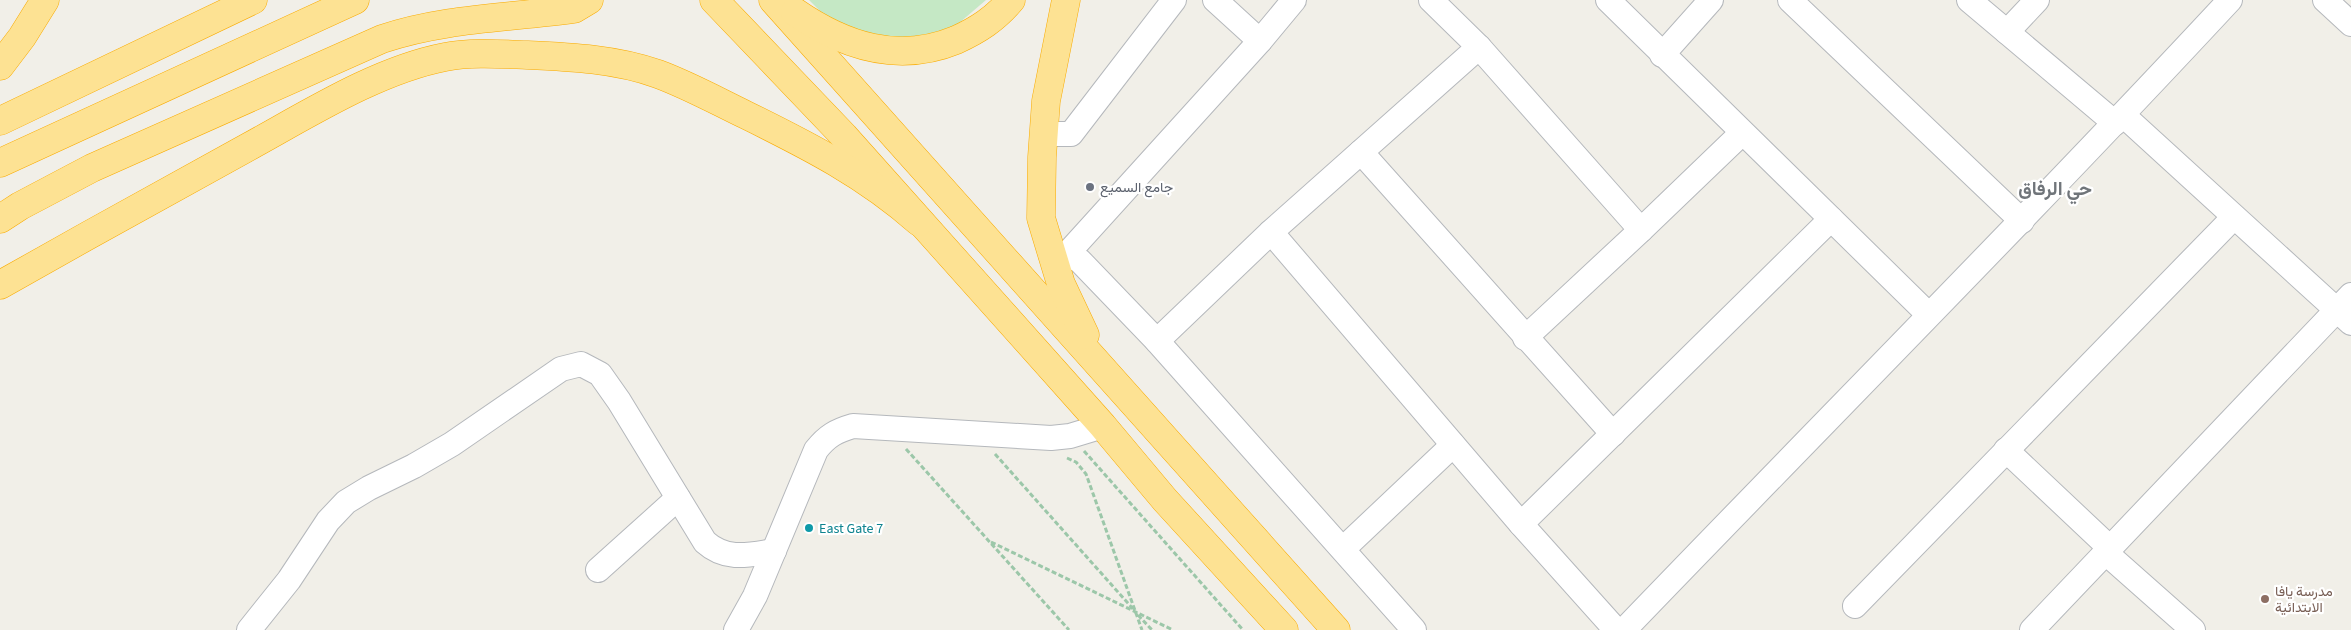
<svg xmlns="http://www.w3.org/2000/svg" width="2351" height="630" viewBox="0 0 2351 630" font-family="'Source Sans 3',Vazirmatn,sans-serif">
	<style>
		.green { fill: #c5e8c5 }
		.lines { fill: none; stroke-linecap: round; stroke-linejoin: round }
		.minor-casing { stroke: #b5b8bc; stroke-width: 26 }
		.highway-casing { stroke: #f9ab00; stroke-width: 29 }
		.path { stroke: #9cc7a9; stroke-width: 3; stroke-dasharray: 5 2.5; stroke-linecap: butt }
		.minor { stroke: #fff; stroke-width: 24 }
		.highway { stroke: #fde293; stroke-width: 28 }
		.worship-dot { fill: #6b7280; stroke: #fff; stroke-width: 2 }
		.culture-dot { fill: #0f9aa8; stroke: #fff; stroke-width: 2 }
		.education-dot { fill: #8d6e63; stroke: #fff; stroke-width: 2 }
		.labels { text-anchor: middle; stroke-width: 4.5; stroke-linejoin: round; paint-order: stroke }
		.worship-label { font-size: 14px; fill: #5b616d; stroke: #fff; text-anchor: start }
		.culture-label { font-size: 14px; fill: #0d838f; stroke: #fff; text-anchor: start }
		.education-label { font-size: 14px; fill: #785e54; stroke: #fff; text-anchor: start }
		.district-label { font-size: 19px; font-weight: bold; fill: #70757a; stroke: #fff }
	</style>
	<rect width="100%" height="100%" fill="#f1efe8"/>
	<polygon class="green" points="809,0 986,0 952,29 891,41 845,26 825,16"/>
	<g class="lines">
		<g class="minor-casing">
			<g id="minor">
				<polyline points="1215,0 1260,41"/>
				<polyline points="1431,0 1479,47 1641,230"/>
				<polyline points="1608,0 1928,314"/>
				<polyline points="1790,0 2022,221"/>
				<polyline points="1969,0 2115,123"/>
				<polyline points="2325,0 2351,24"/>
				<polyline points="2007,32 2037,0"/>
				<polyline points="1662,55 1711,0"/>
				<polyline points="2123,115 2351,323"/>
				<polyline points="1043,134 1071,134 1174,0"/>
				<polyline points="1361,152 1613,434"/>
				<polyline points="1271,232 1521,524 1616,630"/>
				<polyline points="1067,254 1260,41 1294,0"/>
				<polyline points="1051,255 1067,254 1080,261 1157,341 1414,630"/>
				<polyline points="1525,338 1641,230 1742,133"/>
				<polyline points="1157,341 1271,232 1479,47"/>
				<polyline points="2006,450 2111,549"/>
				<polyline points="1521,524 1831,219"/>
				<polyline points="1343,549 1453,445"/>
				<polyline points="2106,553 2193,630"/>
				<polyline points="598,570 678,498"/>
				<polyline points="1855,606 2234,217"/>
				<path d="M249,630L289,580L328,521L346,502L369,488L414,466L452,444L561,369L581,364L600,374L619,401L705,542C726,561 749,555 774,551"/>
				<path d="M736,630L755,596L816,450C827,436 836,431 853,426L1051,438L1070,436L1103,426"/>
				<path d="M1624,630C1826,420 2031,214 2230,0"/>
				<polyline points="2032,630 2351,295"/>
			</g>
		</g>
		<g class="highway-casing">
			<g id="highway">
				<polyline points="714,0 844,136 1103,426 1165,500 1284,630"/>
				<polyline points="773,0 1336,630"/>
				<polyline points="1066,0 1046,101 1042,157 1041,218 1061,284 1085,335"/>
				<path d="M795,12C844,46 898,64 956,40C978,30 995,19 1011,0"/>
				<polyline points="0,66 22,37 45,0"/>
				<polyline points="0,121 253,0"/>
				<polyline points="0,163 355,0"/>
				<path d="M0,219L20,206L92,168L382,39C444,18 509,18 574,9L589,0"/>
				<path d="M0,285C83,238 166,192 250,146C310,113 378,70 445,57C471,52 500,54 527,55C571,57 616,59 658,74C688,85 717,101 746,115C809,146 866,175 919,222"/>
			</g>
		</g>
		<g class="path">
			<polyline points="906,449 1069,630"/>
			<polyline points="1084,451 1243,630"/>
			<polyline points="995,454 1134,610"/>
			<polyline points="1067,458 1076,462 1086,474 1142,630"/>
			<polyline points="991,542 1173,630"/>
			<polyline points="1138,615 1152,630"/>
		</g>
		<use href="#minor" class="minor"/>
		<use href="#highway" class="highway"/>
	</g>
	<circle class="worship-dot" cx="1090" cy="187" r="5"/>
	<circle class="culture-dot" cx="809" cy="528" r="5"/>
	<circle class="education-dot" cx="2265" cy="599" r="5"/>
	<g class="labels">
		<g class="worship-label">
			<text x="1100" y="192">جامع السميع</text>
		</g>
		<g class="culture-label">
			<text x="819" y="533">East Gate 7</text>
		</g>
		<g class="education-label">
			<text x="2275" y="596">مدرسة يافا<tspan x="2275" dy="16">الابتدائية</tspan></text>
		</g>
		<g class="district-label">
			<text x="2055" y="195">حي الرفاق</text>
		</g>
	</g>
</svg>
